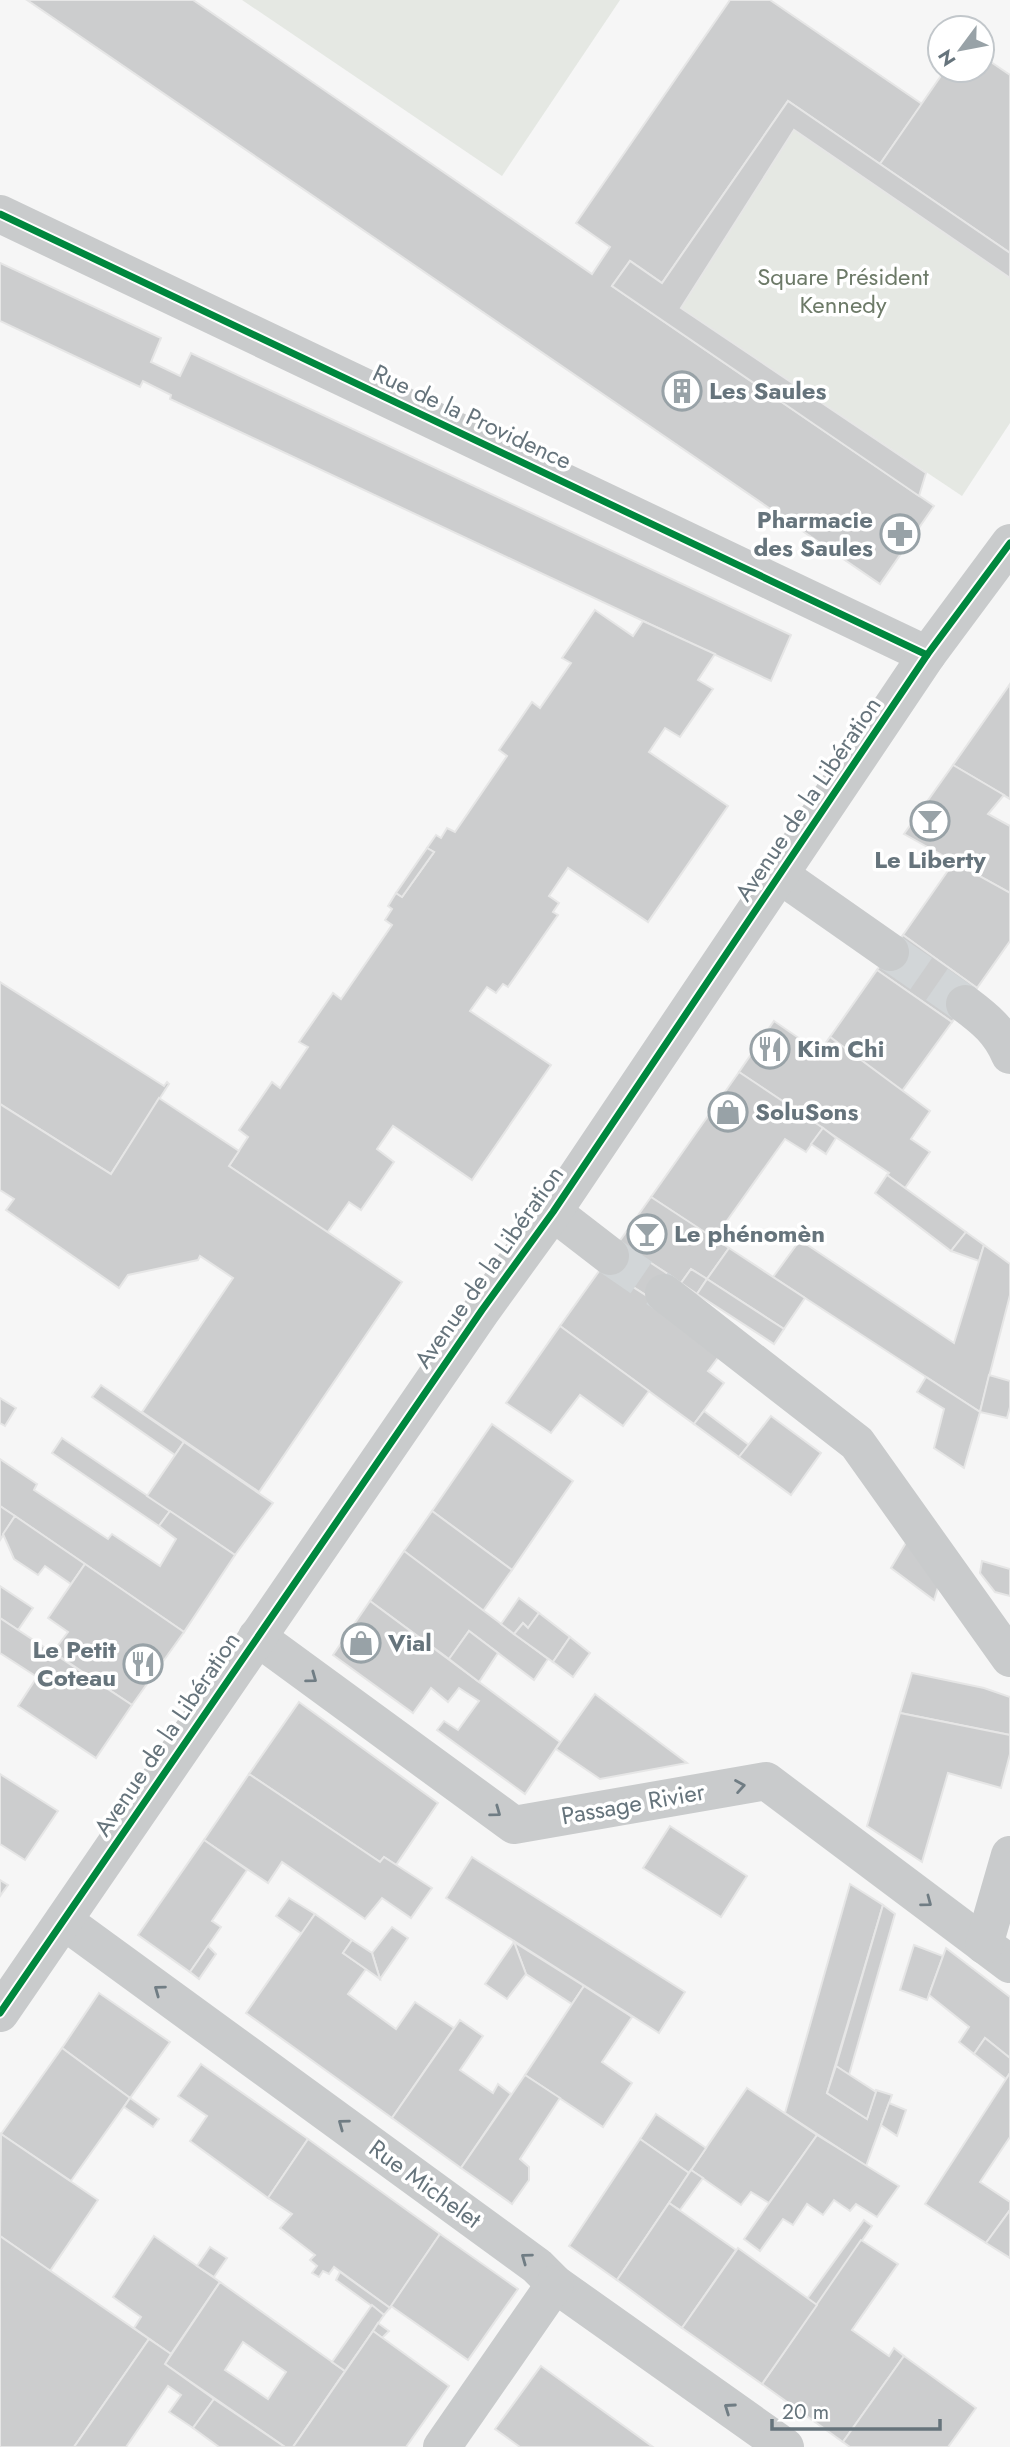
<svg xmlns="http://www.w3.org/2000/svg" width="1010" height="2447" viewBox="0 0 1010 2447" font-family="Jost,sans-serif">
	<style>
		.green { fill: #e5e8e3 }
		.building { fill: #cccdce; stroke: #e6e6e6; stroke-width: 2; fill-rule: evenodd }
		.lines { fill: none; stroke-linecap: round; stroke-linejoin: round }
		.minor-tunnel { stroke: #d2d6d8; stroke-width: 38; stroke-dasharray: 38 19; stroke-linecap: butt }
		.minor { stroke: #c9cbcc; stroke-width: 38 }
		.cycleway-casing { stroke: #fff; stroke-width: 11 }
		.cycleway { stroke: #00873e; stroke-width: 7 }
		.oneway { stroke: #707d84 }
		.labels { text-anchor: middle; stroke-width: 7; stroke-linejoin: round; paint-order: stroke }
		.park-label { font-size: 24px; fill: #6d7a68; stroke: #fff }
		.poi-label { font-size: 24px; font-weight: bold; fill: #66747c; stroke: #fff; text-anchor: start }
		.street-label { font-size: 24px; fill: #66747c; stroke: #fff }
	</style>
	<rect width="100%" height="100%" fill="#f6f6f6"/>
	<g class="green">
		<polygon points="242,0 620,0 502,176"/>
		<polygon points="794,130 1010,278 1010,423 962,496 681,308"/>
	</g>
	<g class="building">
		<polygon points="27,0 193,0 592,274 610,247 576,223 730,0 770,0 922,104 880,164 788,101 662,283 630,261 612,286 934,506 880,584"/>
		<polygon points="982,56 1010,75 1010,253 880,164 945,70 982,70"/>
		<polygon points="788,101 1010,253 1010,278 794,130 681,308 926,473 919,496 612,286 630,261 662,283"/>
		<polygon points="0,263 161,338 151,362 180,376 191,353 791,635 771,681 170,399 171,395 143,381 140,387 0,321"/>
		<polygon points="595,610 633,636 643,621 715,654 698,680 713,689 680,737 665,728 649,752 728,806 648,922 568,868 549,896 559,903 553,912 558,915 508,987 503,984 496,993 487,987 470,1011 551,1065 472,1180 393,1126 377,1149 394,1162 361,1210 349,1202 327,1233 229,1166 248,1137 239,1130 272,1082 280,1088 308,1047 299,1042 333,993 341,999 392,925 385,920 392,909 388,906 396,893 402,897 434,852 427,848 436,835 441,838 447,828 455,832 507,756 499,750 532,702 540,708 571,663 562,658"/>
		<polygon points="1010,684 1010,799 953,765"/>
		<polygon points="953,765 1004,795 988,814 1010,826 1010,893 904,834"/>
		<polygon points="427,848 434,852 402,897 396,893"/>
		<polygon points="954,862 1010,893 1010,941 977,988 903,935"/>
		<polygon points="903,935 977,988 952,1022 877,970"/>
		<polygon points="877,970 952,1022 902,1091 830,1037"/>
		<polygon points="0,982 164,1086 167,1082 169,1084 111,1174 0,1104"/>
		<polygon points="774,1021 819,1052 830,1037 930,1111 911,1139 930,1152 905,1188 887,1175 889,1173 739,1072"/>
		<polygon points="739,1072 823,1128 806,1152 785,1139 714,1239 651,1197"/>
		<polygon points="159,1098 239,1151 229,1166 402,1282 259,1492 142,1412 233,1278 200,1256 198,1260 128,1275 119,1288 6,1210 14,1199 0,1190 0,1104 111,1174"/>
		<polygon points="823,1128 836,1138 826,1154 811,1144"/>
		<polygon points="887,1175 966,1232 951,1251 875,1193"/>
		<polygon points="651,1197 729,1248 707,1279 691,1269 681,1283 619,1242"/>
		<polygon points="966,1232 984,1245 979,1261 951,1251"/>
		<polygon points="800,1240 954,1343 984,1245 1010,1264 1010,1295 980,1412 773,1277"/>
		<polygon points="619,1242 674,1278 658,1303 602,1267"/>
		<polygon points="729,1248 805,1298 784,1329 707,1279"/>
		<polygon points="602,1267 726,1347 708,1371 724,1383 694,1424 560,1326"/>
		<polygon points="691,1269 707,1279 697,1294 681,1283"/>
		<polygon points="707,1279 784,1329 774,1344 697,1294"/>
		<polygon points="560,1326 649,1391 623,1426 580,1395 551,1433 506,1403"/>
		<polygon points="989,1375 1010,1381 1010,1407 1007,1418 980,1412"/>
		<polygon points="926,1377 980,1412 964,1468 934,1448 944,1409 917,1392"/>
		<polygon points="101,1385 184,1442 175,1455 92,1397"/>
		<polygon points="0,1398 16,1408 5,1426 0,1423"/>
		<polygon points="704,1411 749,1445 739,1457 694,1424"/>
		<polygon points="771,1416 821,1453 791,1495 739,1457"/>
		<polygon points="492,1424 573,1481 512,1570 432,1511"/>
		<polygon points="62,1438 170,1511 159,1526 52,1453"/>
		<polygon points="184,1442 273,1503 235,1555 147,1496"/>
		<polygon points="0,1459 37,1484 34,1490 108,1539 112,1534 160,1566 176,1539 159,1526 170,1511 235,1555 184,1632 0,1506"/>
		<polygon points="0,1506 15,1516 0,1540"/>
		<polygon points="432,1511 512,1570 483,1611 404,1551"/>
		<polygon points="15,1516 85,1564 71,1584 45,1566 38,1575 14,1559 3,1534"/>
		<polygon points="910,1536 943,1572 934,1600 891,1568"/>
		<polygon points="404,1551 548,1659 534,1680 469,1631 449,1659 370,1601"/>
		<polygon points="982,1561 1010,1569 1010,1596 995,1592 980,1573"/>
		<polygon points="85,1564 184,1632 132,1705 53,1652 68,1632 48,1618"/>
		<polygon points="0,1586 33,1608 18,1630 0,1618"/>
		<polygon points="519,1598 539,1613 528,1628 523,1623 514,1634 501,1624"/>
		<polygon points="370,1601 560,1742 525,1794 437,1730 444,1721 458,1730 479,1701 459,1688 448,1702 431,1688 413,1713 333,1655"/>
		<polygon points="539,1613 570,1637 553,1662 514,1634 523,1623 528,1628"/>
		<polygon points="0,1618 132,1705 96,1758 18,1706 37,1677 0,1653"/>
		<polygon points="469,1631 498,1653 479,1682 449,1659"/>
		<polygon points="570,1637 590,1653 573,1677 553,1662"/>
		<polygon points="912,1673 984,1688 1010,1697 1010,1735 900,1713"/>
		<polygon points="595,1694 687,1763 600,1779 556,1749"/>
		<polygon points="299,1702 438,1803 396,1865 384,1857 380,1862 249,1774"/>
		<polygon points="900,1713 1010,1735 1010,1754 1001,1788 948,1773 922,1862 867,1826"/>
		<polygon points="0,1774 58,1811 25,1860 0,1844"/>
		<polygon points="249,1774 380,1862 384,1857 432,1888 411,1918 382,1898 365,1919 282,1862 268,1883 204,1840"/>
		<polygon points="670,1826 747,1876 721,1917 643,1868"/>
		<polygon points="204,1840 247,1870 212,1921 221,1927 190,1972 138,1935"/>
		<polygon points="472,1857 685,1992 659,2033 446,1898"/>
		<polygon points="0,1880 8,1885 0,1896"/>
		<polygon points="850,1884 883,1905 827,2093 867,2119 876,2090 892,2095 866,2166 785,2113"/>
		<polygon points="289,1898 315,1914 302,1934 276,1916"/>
		<polygon points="883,1905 895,1914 849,2075 836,2066"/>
		<polygon points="315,1914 352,1940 343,1953 366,1969 348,1994 396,2029 415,2002 454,2028 392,2118 246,2013"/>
		<polygon points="392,1927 408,1938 380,1979 372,1953"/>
		<polygon points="352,1940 372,1953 380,1979 343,1953"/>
		<polygon points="514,1942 584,1986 572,2004 526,1974"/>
		<polygon points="514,1942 526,1974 507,1999 485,1984"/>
		<polygon points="914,1945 943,1956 927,2000 900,1990"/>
		<polygon points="208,1946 216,1954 199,1979 190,1972"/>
		<polygon points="946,1948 1010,1997 1010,2058 985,2038 974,2054 959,2042 969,2027 929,1995"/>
		<polygon points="584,1986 632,2017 602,2062 632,2083 603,2127 525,2075"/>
		<polygon points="99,1993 170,2042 130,2098 62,2048"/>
		<polygon points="460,2020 483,2036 460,2070 493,2093 498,2084 511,2094 461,2168 392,2118"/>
		<polygon points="985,2038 1010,2058 1010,2073 1006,2079 974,2054"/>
		<polygon points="62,2048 130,2098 71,2181 1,2134"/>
		<polygon points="201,2064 308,2139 268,2198 190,2141 207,2116 178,2096"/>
		<polygon points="836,2066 876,2092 867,2119 827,2093"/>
		<polygon points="1010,2073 1010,2137 980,2182 1010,2202 1010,2210 986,2243 925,2204"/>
		<polygon points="525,2075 560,2098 520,2159 529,2167 529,2180 512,2204 461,2168"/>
		<polygon points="747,2088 817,2135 769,2203 751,2192 741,2205 691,2170"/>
		<polygon points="130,2098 159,2119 153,2127 124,2107"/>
		<polygon points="889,2103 906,2110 897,2136 881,2125"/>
		<polygon points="656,2114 706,2148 689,2173 640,2139"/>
		<polygon points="1,2134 98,2200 50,2271 0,2236"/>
		<polygon points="817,2135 899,2186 877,2217 856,2204 850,2211 834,2200 823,2215 807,2204 793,2225 783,2219 760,2251 744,2239"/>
		<polygon points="308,2139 440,2234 390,2308 334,2267 329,2274 323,2271 319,2277 312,2273 317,2266 310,2260 315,2255 280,2228 292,2214 268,2198"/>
		<polygon points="640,2139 689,2173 617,2280 569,2246"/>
		<polygon points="691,2170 703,2178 680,2210 669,2203"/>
		<polygon points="669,2203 736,2250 682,2328 617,2280"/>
		<polygon points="1010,2210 1010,2258 986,2243"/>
		<polygon points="864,2220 872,2226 817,2305 807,2299"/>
		<polygon points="440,2234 518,2289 468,2360 391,2306"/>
		<polygon points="0,2236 149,2339 74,2447 0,2447"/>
		<polygon points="154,2236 220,2282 171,2354 134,2328 141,2317 113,2297"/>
		<polygon points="861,2240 898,2264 852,2330 889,2356 894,2348 904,2356 843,2442 762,2384"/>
		<polygon points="210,2247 227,2258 214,2277 197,2266"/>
		<polygon points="738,2248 817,2305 762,2384 682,2328"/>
		<polygon points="340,2272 390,2308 384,2315 336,2280"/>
		<path d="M220,2282L345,2371L293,2447H285L165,2364ZM243,2342L286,2372L268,2399L225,2370Z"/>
		<polygon points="372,2305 384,2315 345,2371 332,2362"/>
		<polygon points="378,2323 389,2331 382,2338 373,2331"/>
		<polygon points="373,2331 449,2386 406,2447 293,2447"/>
		<polygon points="149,2339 171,2354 165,2364 214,2399 193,2428 169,2412 181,2395 168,2386 126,2447 74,2447"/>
		<polygon points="904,2356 976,2408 948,2447 850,2447 843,2442"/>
		<polygon points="541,2366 653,2447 520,2447 495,2429"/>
		<polygon points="214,2399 285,2447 219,2447 193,2428"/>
	</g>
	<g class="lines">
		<g class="minor-tunnel">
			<polyline points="890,952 965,1004"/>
			<polyline points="610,1256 664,1293"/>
		</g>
		<g class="minor">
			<polyline points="0,214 927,655"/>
			<polyline points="780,875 890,952"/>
			<path d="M965,1004C985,1019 1000,1031 1010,1055"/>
			<polyline points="553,1212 610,1256"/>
			<polyline points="664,1293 857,1443 1010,1658"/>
			<polyline points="257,1637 514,1825 766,1781 1010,1964"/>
			<polyline points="64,1921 537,2266 555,2284 785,2447"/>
			<polyline points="984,1945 1010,1855"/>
			<polyline points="0,2013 482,1310 553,1212 927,655 1010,543"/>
			<polyline points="442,2447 555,2284"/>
		</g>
		<g class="cycleway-casing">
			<g id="cycleway">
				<polyline points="0,214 927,655"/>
				<polyline points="0,2013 482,1310 553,1212 927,655 1010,543"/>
			</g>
		</g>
		<use href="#cycleway" class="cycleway"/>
	</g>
	<defs><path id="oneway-chevron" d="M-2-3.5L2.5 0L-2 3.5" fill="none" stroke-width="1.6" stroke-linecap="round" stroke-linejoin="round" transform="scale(1.75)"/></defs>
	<g class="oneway">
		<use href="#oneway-chevron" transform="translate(312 1678) rotate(36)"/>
		<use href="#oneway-chevron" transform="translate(740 1786) rotate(-10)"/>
		<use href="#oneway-chevron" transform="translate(496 1812) rotate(36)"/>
		<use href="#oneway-chevron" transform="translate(927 1902) rotate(37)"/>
		<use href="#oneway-chevron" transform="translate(159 1990) rotate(-144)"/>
		<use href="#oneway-chevron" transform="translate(343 2124) rotate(-144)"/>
		<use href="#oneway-chevron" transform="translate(526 2258) rotate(-144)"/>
		<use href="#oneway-chevron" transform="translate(729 2408) rotate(-145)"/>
	</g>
	<defs>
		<g id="building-ring" transform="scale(2.0125)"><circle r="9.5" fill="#fff" stroke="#98a2a7" stroke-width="1.5"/><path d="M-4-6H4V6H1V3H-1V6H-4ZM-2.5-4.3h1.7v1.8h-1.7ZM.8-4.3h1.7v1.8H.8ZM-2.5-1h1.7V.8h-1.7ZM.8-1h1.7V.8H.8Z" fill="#98a2a7"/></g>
		<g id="pharmacy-ring" transform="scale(2.0125)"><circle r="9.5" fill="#fff" stroke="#98a2a7" stroke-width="1.5"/><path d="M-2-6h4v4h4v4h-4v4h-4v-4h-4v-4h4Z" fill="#98a2a7"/></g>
		<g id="bar-ring" transform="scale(2.0125)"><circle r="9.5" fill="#fff" stroke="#98a2a7" stroke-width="1.5"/><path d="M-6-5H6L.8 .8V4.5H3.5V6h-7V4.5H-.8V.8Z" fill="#98a2a7"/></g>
		<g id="restaurant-ring" transform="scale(2.0125)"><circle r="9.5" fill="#fff" stroke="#98a2a7" stroke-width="1.5"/><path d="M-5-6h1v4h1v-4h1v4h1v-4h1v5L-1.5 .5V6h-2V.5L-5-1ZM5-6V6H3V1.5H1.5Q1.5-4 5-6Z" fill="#98a2a7"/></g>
		<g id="shop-ring" transform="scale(2.0125)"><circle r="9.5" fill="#fff" stroke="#98a2a7" stroke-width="1.5"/><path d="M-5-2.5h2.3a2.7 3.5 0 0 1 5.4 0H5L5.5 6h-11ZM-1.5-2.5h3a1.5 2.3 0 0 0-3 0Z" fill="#98a2a7"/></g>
	</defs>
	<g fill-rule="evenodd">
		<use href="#building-ring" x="682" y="391"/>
		<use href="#pharmacy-ring" x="900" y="534"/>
		<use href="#bar-ring" x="930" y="821"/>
		<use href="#restaurant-ring" x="770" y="1049"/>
		<use href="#shop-ring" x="728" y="1112"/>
		<use href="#bar-ring" x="647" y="1234"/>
		<use href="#shop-ring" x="361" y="1643"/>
		<use href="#restaurant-ring" x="143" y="1664"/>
	</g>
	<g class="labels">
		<g class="park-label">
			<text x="843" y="285">Square Président<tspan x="843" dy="28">Kennedy</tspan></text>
		</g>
		<g class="poi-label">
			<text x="709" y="399">Les Saules</text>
			<text x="873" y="528" text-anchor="end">Pharmacie<tspan x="873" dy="28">des Saules</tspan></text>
			<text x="930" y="868" text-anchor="middle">Le Liberty</text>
			<text x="797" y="1057">Kim Chi</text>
			<text x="755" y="1120">SoluSons</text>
			<text x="674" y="1242">Le phénomèn</text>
			<text x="388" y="1651">Vial</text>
			<text x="116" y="1658" text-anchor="end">Le Petit<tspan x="116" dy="28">Coteau</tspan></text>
		</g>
		<g class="street-label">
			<text transform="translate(472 417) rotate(25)" y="8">Rue de la Providence</text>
			<text transform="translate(808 799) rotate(-56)" y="8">Avenue de la Libération</text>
			<text transform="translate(489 1267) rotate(-55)" y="8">Avenue de la Libération</text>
			<text transform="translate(167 1734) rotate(-56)" y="8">Avenue de la Libération</text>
			<text transform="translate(633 1804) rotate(-10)" y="8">Passage Rivier</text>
			<text transform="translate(425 2184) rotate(36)" y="8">Rue Michelet</text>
		</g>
	</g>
	<g transform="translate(961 49) rotate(238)"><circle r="33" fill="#ffffff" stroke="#c2c7cb" stroke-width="2"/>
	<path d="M0-5L12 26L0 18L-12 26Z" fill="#98a2a7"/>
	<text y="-10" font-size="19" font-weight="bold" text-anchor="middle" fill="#66747c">N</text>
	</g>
	<path d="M772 2419v10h168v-10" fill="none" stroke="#66747c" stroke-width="3.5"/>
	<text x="782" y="2419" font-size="21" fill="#66747c" stroke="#ffffff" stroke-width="5" paint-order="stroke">20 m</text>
</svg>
